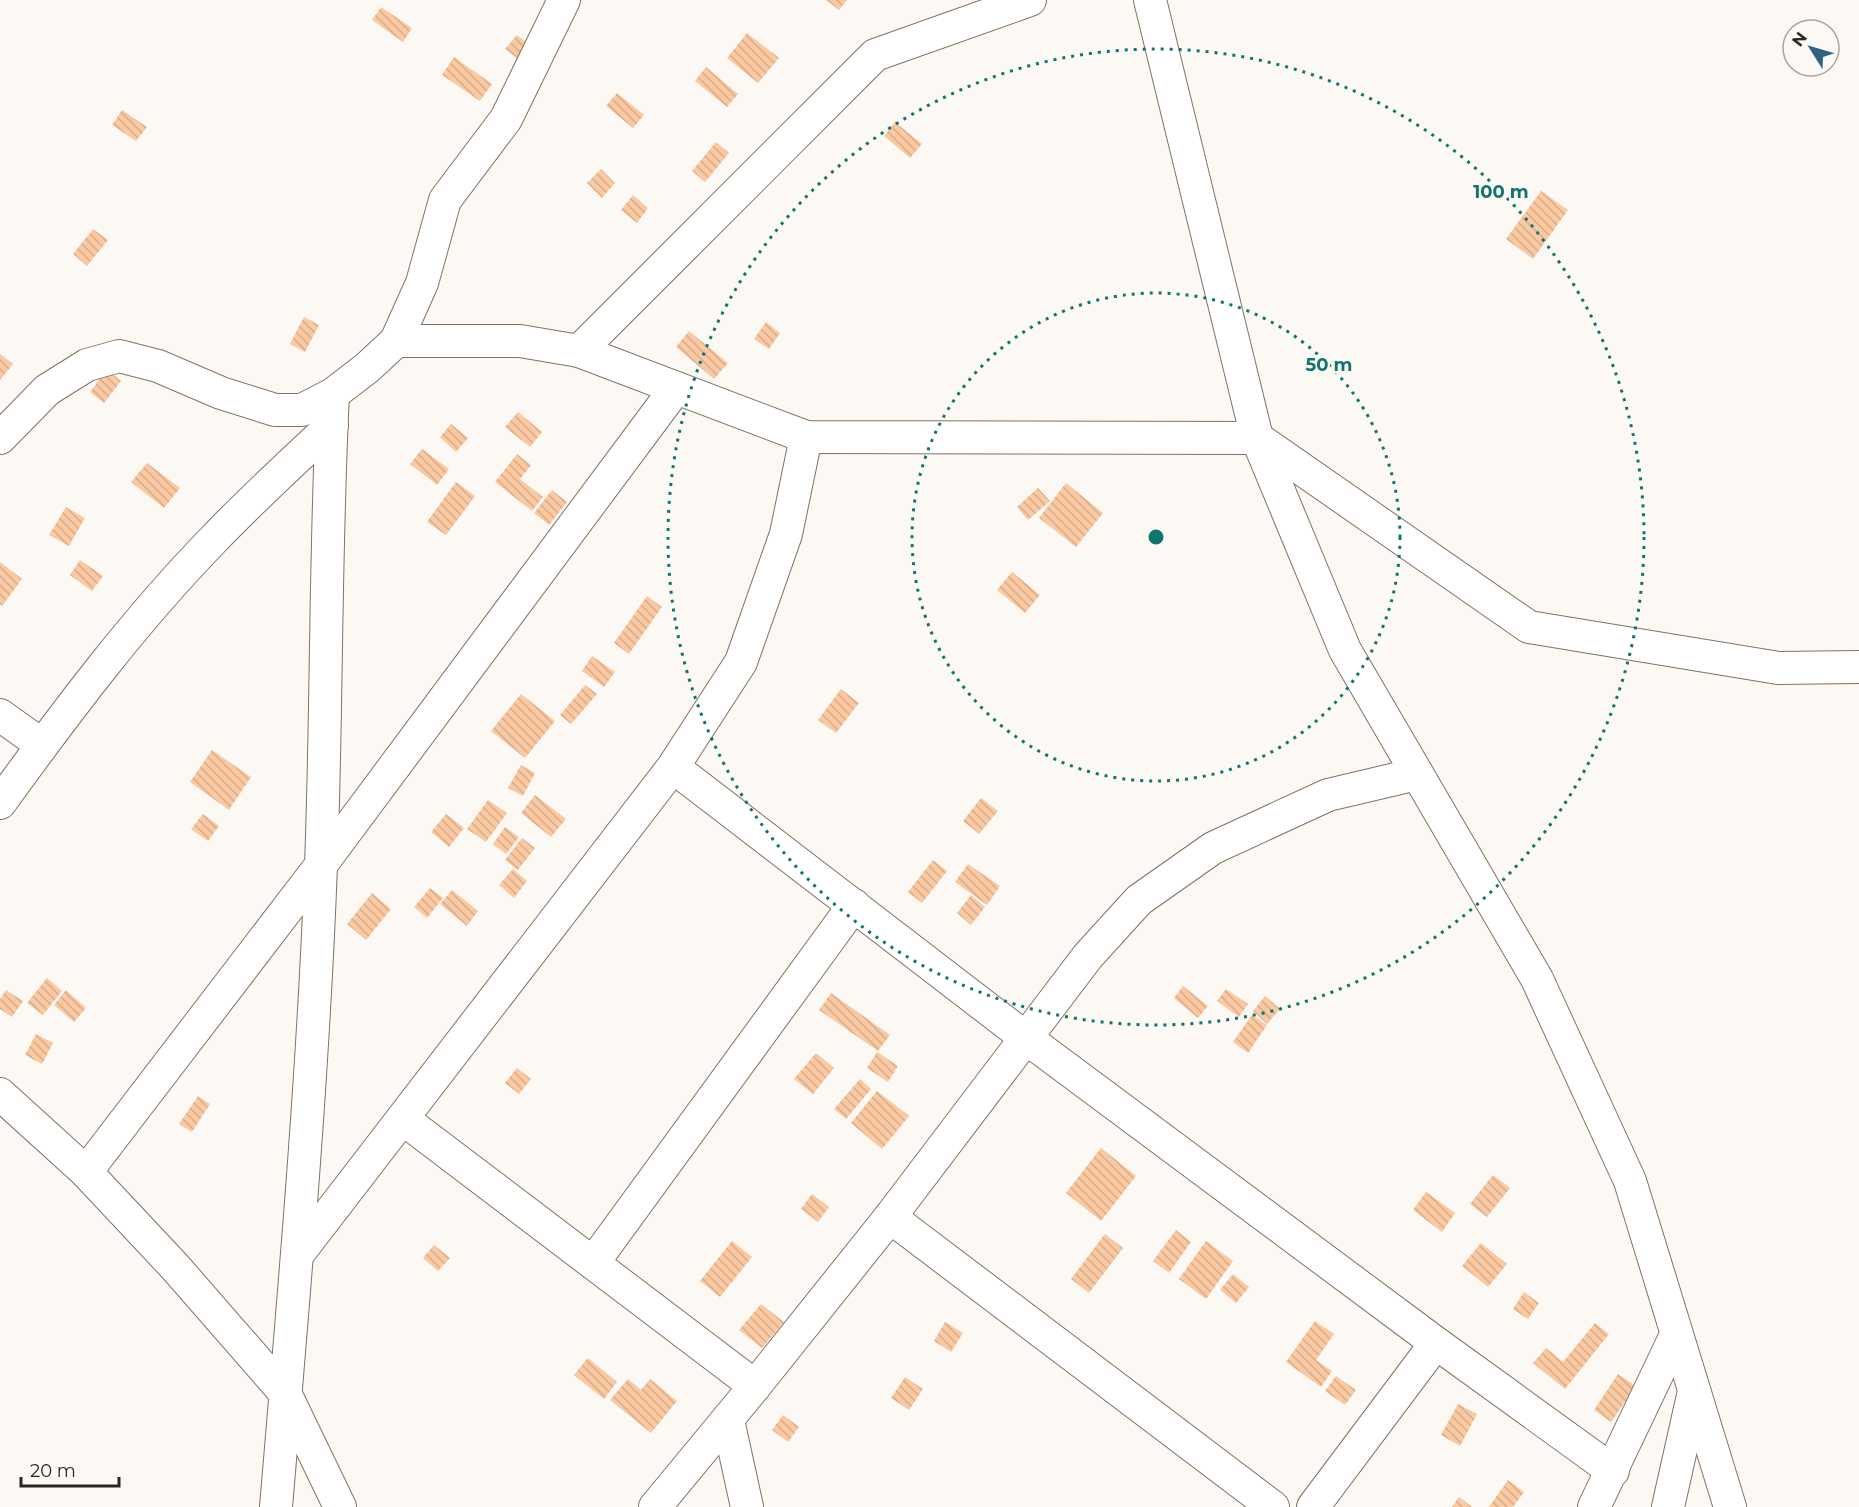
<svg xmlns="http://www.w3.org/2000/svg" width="1859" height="1507" viewBox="0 0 1859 1507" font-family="Montserrat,sans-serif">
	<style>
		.building { fill: url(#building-back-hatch) }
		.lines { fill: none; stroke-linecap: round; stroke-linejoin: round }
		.street-casing { stroke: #837264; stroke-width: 34 }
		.street { stroke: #fff; stroke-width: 32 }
		.ring { fill: none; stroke: #0f766e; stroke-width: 3; stroke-dasharray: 3 6 }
		.centre { fill: #0f766e; stroke: #fcf8f4; stroke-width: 3 }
		.ring-label { font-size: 18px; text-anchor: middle; font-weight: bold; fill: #0f766e; stroke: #fcf8f4; stroke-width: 4.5; stroke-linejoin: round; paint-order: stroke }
	</style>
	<defs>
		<pattern id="building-back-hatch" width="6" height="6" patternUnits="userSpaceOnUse" patternTransform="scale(1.5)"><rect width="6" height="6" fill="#fac9a2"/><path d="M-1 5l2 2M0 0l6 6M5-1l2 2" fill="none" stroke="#d7ac8b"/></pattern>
	</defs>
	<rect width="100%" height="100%" fill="#fcf8f4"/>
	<g class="building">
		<polygon points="826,0 847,0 839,10"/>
		<polygon points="381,7 412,28 403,42 372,20"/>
		<polygon points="747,33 779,58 758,83 727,58"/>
		<polygon points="517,35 532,47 521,61 505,49"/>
		<polygon points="454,57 492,84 480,101 442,75"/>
		<polygon points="706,67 738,94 727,107 695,81"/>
		<polygon points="617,93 644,115 633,128 606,106"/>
		<polygon points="122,110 147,127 136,141 112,125"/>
		<polygon points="895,122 922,144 910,158 884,136"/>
		<polygon points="716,142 729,153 705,182 692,171"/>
		<polygon points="601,169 615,183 602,198 587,183"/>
		<polygon points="1541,191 1568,210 1533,259 1506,239"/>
		<polygon points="633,195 648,208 637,223 621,210"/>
		<polygon points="93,229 108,240 87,266 73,254"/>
		<polygon points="304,317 319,325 305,352 290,344"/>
		<polygon points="766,322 780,333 769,349 754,339"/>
		<polygon points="689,331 728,363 714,379 676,347"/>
		<polygon points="0,354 13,364 0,380"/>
		<polygon points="107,369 121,381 104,403 90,392"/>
		<polygon points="518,412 542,432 530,447 505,427"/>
		<polygon points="451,424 468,438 456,452 440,437"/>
		<polygon points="422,449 449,469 437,485 410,464"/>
		<polygon points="517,454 531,465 520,479 543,497 532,511 495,482"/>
		<polygon points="147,463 180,488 164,508 131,482"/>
		<polygon points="456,482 475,496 446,535 427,522"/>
		<polygon points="1066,483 1103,513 1076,547 1039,518"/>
		<polygon points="1038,488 1050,501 1028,520 1017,507"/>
		<polygon points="552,490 567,502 549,525 534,513"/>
		<polygon points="66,507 85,518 69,546 49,535"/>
		<polygon points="80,560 103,576 92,591 70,575"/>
		<polygon points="0,562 22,579 2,606 0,604"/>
		<polygon points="1012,572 1040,595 1025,613 997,590"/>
		<polygon points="647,596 662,607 629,654 614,643"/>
		<polygon points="592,656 615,672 604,687 582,671"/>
		<polygon points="585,685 597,694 571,724 560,715"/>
		<polygon points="841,689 859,703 836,733 818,720"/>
		<polygon points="521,694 555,721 525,758 491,731"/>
		<polygon points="212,750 251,777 229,810 190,782"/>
		<polygon points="521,765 535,773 523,796 508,788"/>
		<polygon points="535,795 566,819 551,837 521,813"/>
		<polygon points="981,798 998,811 979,834 963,821"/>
		<polygon points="488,800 507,813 486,842 467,829"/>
		<polygon points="203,814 219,826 208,841 191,829"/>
		<polygon points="446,814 464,828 449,847 431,832"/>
		<polygon points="505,827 519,837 506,854 493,844"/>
		<polygon points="522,838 535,848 518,870 505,860"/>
		<polygon points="933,860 947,871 922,903 908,892"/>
		<polygon points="968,864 1000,886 987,905 955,882"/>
		<polygon points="513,869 527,881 514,898 499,885"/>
		<polygon points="430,888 443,898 427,918 414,907"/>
		<polygon points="452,890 478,911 467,926 440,904"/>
		<polygon points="372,893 391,909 366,940 347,924"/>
		<polygon points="971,895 985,907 971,925 957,913"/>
		<polygon points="47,978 62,991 43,1015 27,1003"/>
		<polygon points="1183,986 1208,1006 1198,1018 1174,998"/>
		<polygon points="1226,989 1248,1004 1239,1017 1217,1001"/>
		<polygon points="6,990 23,1001 12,1017 0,1009 0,999"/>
		<polygon points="66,990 86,1008 74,1022 54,1005"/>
		<polygon points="831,993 890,1035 878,1051 819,1010"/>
		<polygon points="1265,996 1280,1009 1267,1024 1253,1011"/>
		<polygon points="1252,1015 1267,1025 1248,1053 1233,1042"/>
		<polygon points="36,1034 53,1043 42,1064 25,1055"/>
		<polygon points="877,1052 898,1066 888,1082 867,1068"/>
		<polygon points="816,1053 834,1068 813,1094 794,1079"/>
		<polygon points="517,1068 531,1079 519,1094 505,1083"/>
		<polygon points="860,1079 871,1089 846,1119 834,1109"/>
		<polygon points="877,1091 909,1116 882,1149 851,1123"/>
		<polygon points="198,1096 210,1104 192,1132 179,1124"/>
		<polygon points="1101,1148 1136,1176 1101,1221 1066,1193"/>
		<polygon points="1493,1175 1510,1188 1487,1217 1470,1204"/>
		<polygon points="1426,1192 1455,1213 1442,1232 1413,1210"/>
		<polygon points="812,1194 829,1207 818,1222 801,1209"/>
		<polygon points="1176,1230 1191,1242 1169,1273 1153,1261"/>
		<polygon points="1105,1234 1123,1248 1089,1293 1071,1279"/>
		<polygon points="732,1241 752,1257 720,1297 700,1281"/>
		<polygon points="1206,1241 1233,1261 1206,1299 1179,1279"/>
		<polygon points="1481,1243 1507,1264 1488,1287 1462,1266"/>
		<polygon points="434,1245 450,1258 438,1271 423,1258"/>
		<polygon points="1233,1274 1249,1287 1236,1303 1220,1290"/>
		<polygon points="1524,1292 1539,1303 1528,1319 1513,1309"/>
		<polygon points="761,1304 784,1322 762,1348 739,1330"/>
		<polygon points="1315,1321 1334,1334 1316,1360 1332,1371 1321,1387 1286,1362"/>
		<polygon points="945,1322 963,1333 951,1352 934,1341"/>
		<polygon points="1595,1323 1609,1334 1565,1389 1533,1363 1546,1348 1563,1362"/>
		<polygon points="588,1358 617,1382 604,1399 574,1375"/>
		<polygon points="1618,1374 1636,1386 1611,1422 1594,1410"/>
		<polygon points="1336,1376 1356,1390 1345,1405 1325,1391"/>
		<polygon points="905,1377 923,1389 909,1410 891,1398"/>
		<polygon points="628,1379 641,1390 650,1379 677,1401 651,1433 610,1400"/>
		<polygon points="1458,1404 1477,1414 1460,1446 1441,1435"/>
		<polygon points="783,1415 799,1427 788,1442 772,1430"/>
		<polygon points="1508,1480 1524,1492 1513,1507 1489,1507"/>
		<polygon points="1459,1497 1472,1507 1452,1507"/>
	</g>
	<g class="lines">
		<g class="street-casing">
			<g id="street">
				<polyline points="1150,0 1257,438 1345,650 1537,979 1630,1181 1730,1507"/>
				<polyline points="396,341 520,341 579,351 806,437 1257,438 1529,627 1778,668 1859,667"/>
				<polyline points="579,351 875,55 1030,0"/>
				<polyline points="0,438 47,390 87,365 119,356 158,366 221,393 275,410 302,410 333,394 367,368 396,341 422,283 445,200 506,119 564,0"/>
				<polyline points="0,715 42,745"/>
				<polyline points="673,767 1026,1038 1436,1343 1613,1471"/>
				<path d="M0,803C66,712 135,620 213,540C251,500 292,463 332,425"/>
				<polyline points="0,1094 86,1172 176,1268 285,1393 340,1507"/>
				<polyline points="403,1119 755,1386"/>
				<polyline points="86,1172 321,865 676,388"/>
				<polyline points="890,1217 1273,1507"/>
				<polyline points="298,1254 673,767 741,662 786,534 806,437"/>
				<polyline points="593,1263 854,905"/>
				<polyline points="728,1420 747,1507"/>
				<path d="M276,1507C294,1293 313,1079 321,865C327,708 325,551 333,394"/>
				<polyline points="655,1507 755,1386 890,1217 1088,956 1139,900 1213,848 1328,795 1417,774"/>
				<polyline points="1313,1507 1436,1343"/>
				<polyline points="1594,1507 1676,1335"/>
				<polyline points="1668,1507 1694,1391"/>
			</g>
		</g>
		<use href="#street" class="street"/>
	</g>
	<g class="ring">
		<circle cx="1156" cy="537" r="244"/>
		<circle cx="1156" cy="537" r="488"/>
	</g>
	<circle cx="1156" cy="537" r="9" class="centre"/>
	<g class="ring-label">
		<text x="1501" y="198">100 m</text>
		<text x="1329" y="371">50 m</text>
	</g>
	<g transform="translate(1811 48) rotate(307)"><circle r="28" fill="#fcf8f4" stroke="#a9a49f" stroke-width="1.5"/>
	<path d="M0-4.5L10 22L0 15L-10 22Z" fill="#326281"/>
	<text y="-9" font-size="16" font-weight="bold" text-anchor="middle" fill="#2d2620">N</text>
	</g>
	<path d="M21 1477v9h98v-9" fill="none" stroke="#2d2620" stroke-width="3"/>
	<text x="30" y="1477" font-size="18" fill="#2d2620" stroke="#fcf8f4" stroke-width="4.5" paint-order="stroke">20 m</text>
</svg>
